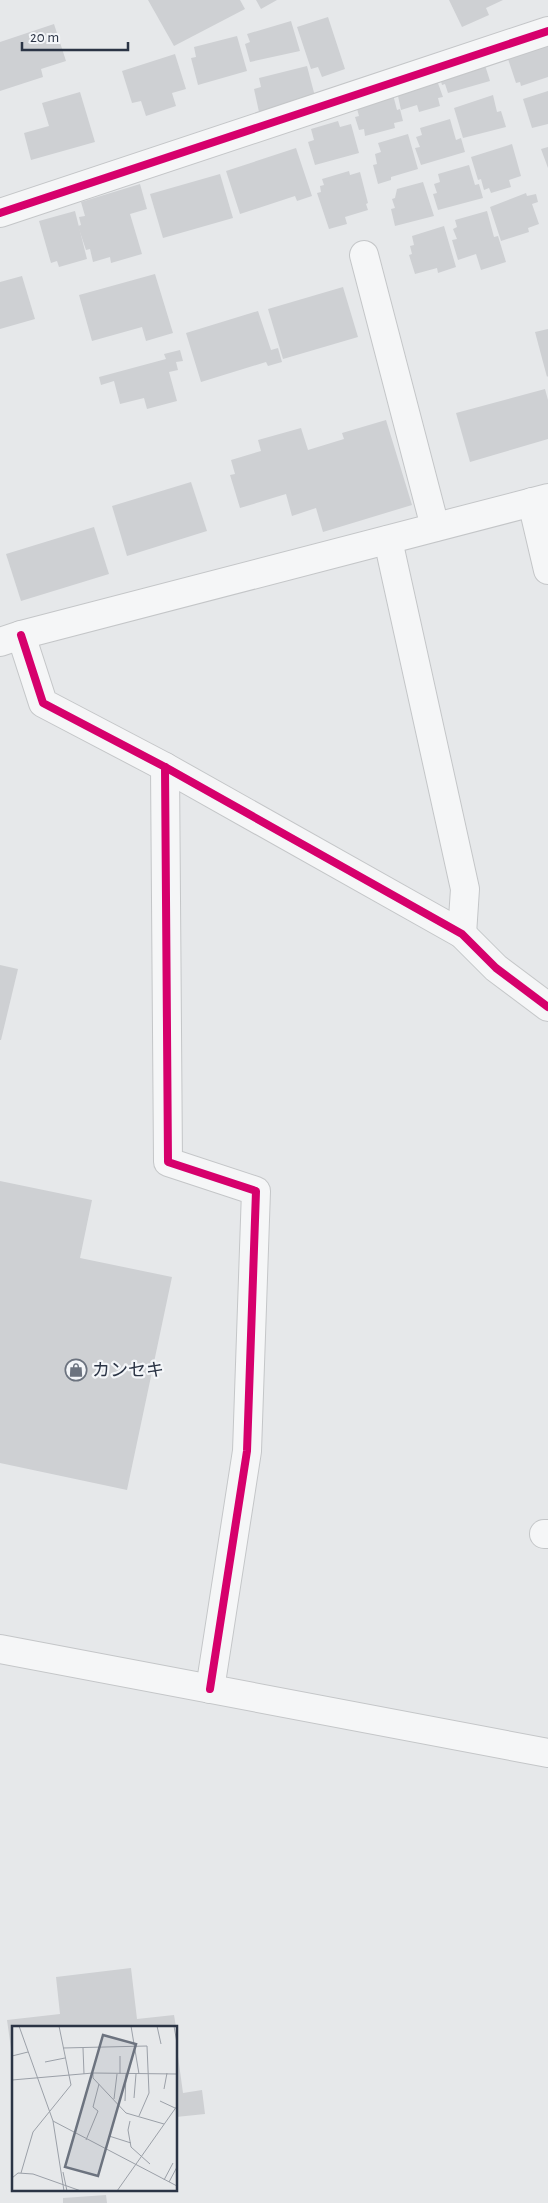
<svg xmlns="http://www.w3.org/2000/svg" width="548" height="2203" viewBox="0 0 548 2203" font-family="'Alegreya Sans','Noto Sans JP',sans-serif">
	<style>
		.building { fill: #ced0d3 }
		.lines { fill: none; stroke-linecap: round; stroke-linejoin: round }
		.street-casing { stroke: #c4c6c8; stroke-width: 30 }
		.street { stroke: #f5f6f7; stroke-width: 28 }
		.cycleway-casing { stroke: #f4f6f9; stroke-width: 11 }
		.cycleway { stroke: #d6006c; stroke-width: 8 }
		.labels { text-anchor: middle; stroke-width: 4.5; stroke-linejoin: round; paint-order: stroke }
		.poi-label { font-size: 18px; fill: #2b3445; stroke: #f4f6f9; text-anchor: start }
		.inset-road { fill: none; stroke: #9ba0a8; stroke-width: 1 }
		.view { fill: #6c737f; fill-opacity: 0.15; stroke: #6c737f; stroke-width: 2.5 }
		.inset-edge { fill: none; stroke: #2b3445; stroke-width: 2.5 }
	</style>
	<rect width="100%" height="100%" fill="#e6e8ea"/>
	<g class="building">
		<polygon points="148,0 240,0 245,9 174,46"/>
		<polygon points="256,0 277,0 261,9"/>
		<polygon points="449,0 503,0 486,8 489,15 462,27"/>
		<polygon points="328,17 345,69 322,77 318,67 311,69 297,27"/>
		<polygon points="291,21 300,51 250,62 245,44 250,42 247,34"/>
		<polygon points="54,24 66,61 41,69 43,77 0,91 0,42"/>
		<polygon points="237,36 247,71 198,85 191,58 196,57 194,47"/>
		<polygon points="548,36 548,77 521,86 520,82 516,83 505,50"/>
		<polygon points="175,54 186,89 172,93 176,106 146,116 141,101 132,103 122,71"/>
		<polygon points="484,62 490,81 448,93 445,84 442,85 436,63"/>
		<polygon points="431,64 443,97 438,98 440,106 419,112 417,105 401,110 398,96 401,95 395,75"/>
		<polygon points="307,66 317,104 271,116 269,109 259,112 254,89 261,87 259,78"/>
		<polygon points="391,87 397,110 400,109 403,121 394,123 395,128 365,136 364,129 359,130 355,117 359,116 356,105"/>
		<polygon points="548,91 548,124 532,128 523,99"/>
		<polygon points="80,92 95,142 31,160 24,133 49,126 42,103"/>
		<polygon points="493,95 497,112 501,111 506,127 463,138 454,108"/>
		<polygon points="450,119 456,140 461,138 465,152 421,165 415,148 420,147 416,137 422,135 420,128"/>
		<polygon points="338,121 340,127 351,124 359,153 315,165 308,142 314,140 311,129"/>
		<polygon points="408,134 418,169 391,177 391,180 378,184 373,165 377,164 375,154 381,152 378,143"/>
		<polygon points="512,144 521,176 509,180 511,187 491,193 489,188 484,190 481,179 478,180 471,157"/>
		<polygon points="548,147 548,168 541,149"/>
		<polygon points="296,148 312,196 297,201 295,196 240,214 226,171"/>
		<polygon points="469,165 475,185 479,184 483,198 438,210 433,194 437,193 434,184 440,182 438,174"/>
		<polygon points="349,171 350,175 360,172 368,203 366,204 368,210 345,217 347,224 329,229 317,193 321,192 320,186 324,185 322,179"/>
		<polygon points="220,174 233,218 163,238 150,194"/>
		<polygon points="423,182 434,216 395,226 391,209 395,208 392,199 395,198 397,189"/>
		<polygon points="140,184 147,209 130,214 142,254 111,263 110,257 93,262 90,249 86,250 78,226 81,225 79,217 85,216 81,202"/>
		<polygon points="526,193 527,196 536,194 538,202 532,204 539,224 528,228 529,232 501,241 490,207"/>
		<polygon points="75,211 87,259 59,267 57,261 51,263 39,221"/>
		<polygon points="487,211 494,237 498,236 506,262 481,270 476,254 458,260 452,240 457,239 453,229 457,227 455,220"/>
		<polygon points="444,226 456,267 438,273 437,268 415,274 409,255 412,254 410,246 414,245 412,236"/>
		<polygon points="155,274 173,333 146,341 142,327 92,341 79,295"/>
		<polygon points="22,276 35,319 0,329 0,282"/>
		<polygon points="343,287 358,337 283,359 268,309"/>
		<polygon points="258,311 271,350 278,348 282,362 268,366 266,362 201,382 186,333"/>
		<polygon points="548,329 548,376 547,377 535,332"/>
		<polygon points="180,350 183,361 176,362 178,370 169,372 177,401 147,409 144,398 120,404 114,381 101,385 99,377 166,359 164,354"/>
		<polygon points="545,389 548,400 548,439 470,462 456,413"/>
		<polygon points="386,420 412,505 323,532 316,508 292,516 286,494 240,508 230,475 235,474 231,460 261,451 258,440 301,428 308,450 344,439 342,433"/>
		<polygon points="191,482 207,531 127,556 112,506"/>
		<polygon points="94,527 109,574 21,601 6,554"/>
		<polygon points="0,965 18,969 1,1040 0,1040"/>
		<polygon points="0,1181 92,1200 80,1258 172,1277 127,1490 0,1463"/>
		<polygon points="131,1968 137,2019 174,2015 176,2027 14,2027 13,2063 7,2020 60,2014 56,1977"/>
		<polygon points="176,2042 183,2093 202,2090 205,2114 176,2117"/>
		<polygon points="106,2195 107,2203 63,2203 63,2198"/>
	</g>
	<g class="lines">
		<g class="street-casing">
			<g id="street">
				<polyline points="0,213 548,31"/>
				<polyline points="364,255 435,527"/>
				<polyline points="532,502 548,570"/>
				<polyline points="388,540 465,889 462,934"/>
				<polyline points="21,635 43,703 165,767 462,934 496,968 548,1007"/>
				<polyline points="0,642 21,635 548,498"/>
				<polyline points="165,767 168,1162 256,1191 247,1451 210,1689"/>
				<polyline points="544,1534 548,1534"/>
				<polyline points="0,1649 548,1753"/>
			</g>
		</g>
		<use href="#street" class="street"/>
		<g class="cycleway-casing">
			<g id="cycleway">
				<polyline points="0,213 548,31"/>
				<polyline points="21,635 43,703 165,767 462,934 496,968 548,1007"/>
				<polyline points="165,767 168,1162 256,1191 247,1451 210,1689"/>
			</g>
		</g>
		<use href="#cycleway" class="cycleway"/>
	</g>
	<defs>
		<g id="shop-ring" transform="scale(1.125)"><circle r="9.5" fill="#f4f6f9" stroke="#6c737f" stroke-width="1.5"/><path d="M-5-2.5h2.3a2.7 3.5 0 0 1 5.4 0H5L5.5 6h-11ZM-1.5-2.5h3a1.5 2.3 0 0 0-3 0Z" fill="#6c737f"/></g>
	</defs>
	<g fill-rule="evenodd">
		<use href="#shop-ring" x="76" y="1370"/>
	</g>
	<g class="labels">
		<g class="poi-label">
			<text x="92" y="1376">カンセキ</text>
		</g>
	</g>
	<g transform="translate(12 2026)">
		<rect width="165" height="165" fill="#e6e8ea"/>
		<path class="inset-road" d="M7,0L41,95L52,165M119,0L127,48M145,0L149,18M162,0L165,17M51,22L135,20L137,67L127,90M71,22L72,48M0,30L16,26M33,36L53,32M81,47V52L114,87L152,98M108,48V30M0,54L81,47L165,48M152,63L155,47M122,72L124,48M102,73L105,48M113,75L114,48M148,75L163,82M41,95L165,160M118,95L116,104L119,121L138,138M97,110L119,117M74,114L86,85L81,81L87,58M51,146L55,165M9,147L21,106L59,59L47,0M0,152L6,147L21,148L69,165M152,154L161,137M157,156L165,141M105,165L165,80"/>
		<path class="view" d="M91,9L124,18L86,150L53,141Z"/>
		<rect width="165" height="165" class="inset-edge"/>
	</g>
	<path d="M22 42v8h106v-8" fill="none" stroke="#2b3445" stroke-width="2.5"/>
	<text x="30" y="42" font-size="15" fill="#2b3445" stroke="#f4f6f9" stroke-width="4" paint-order="stroke">20 m</text>
</svg>
